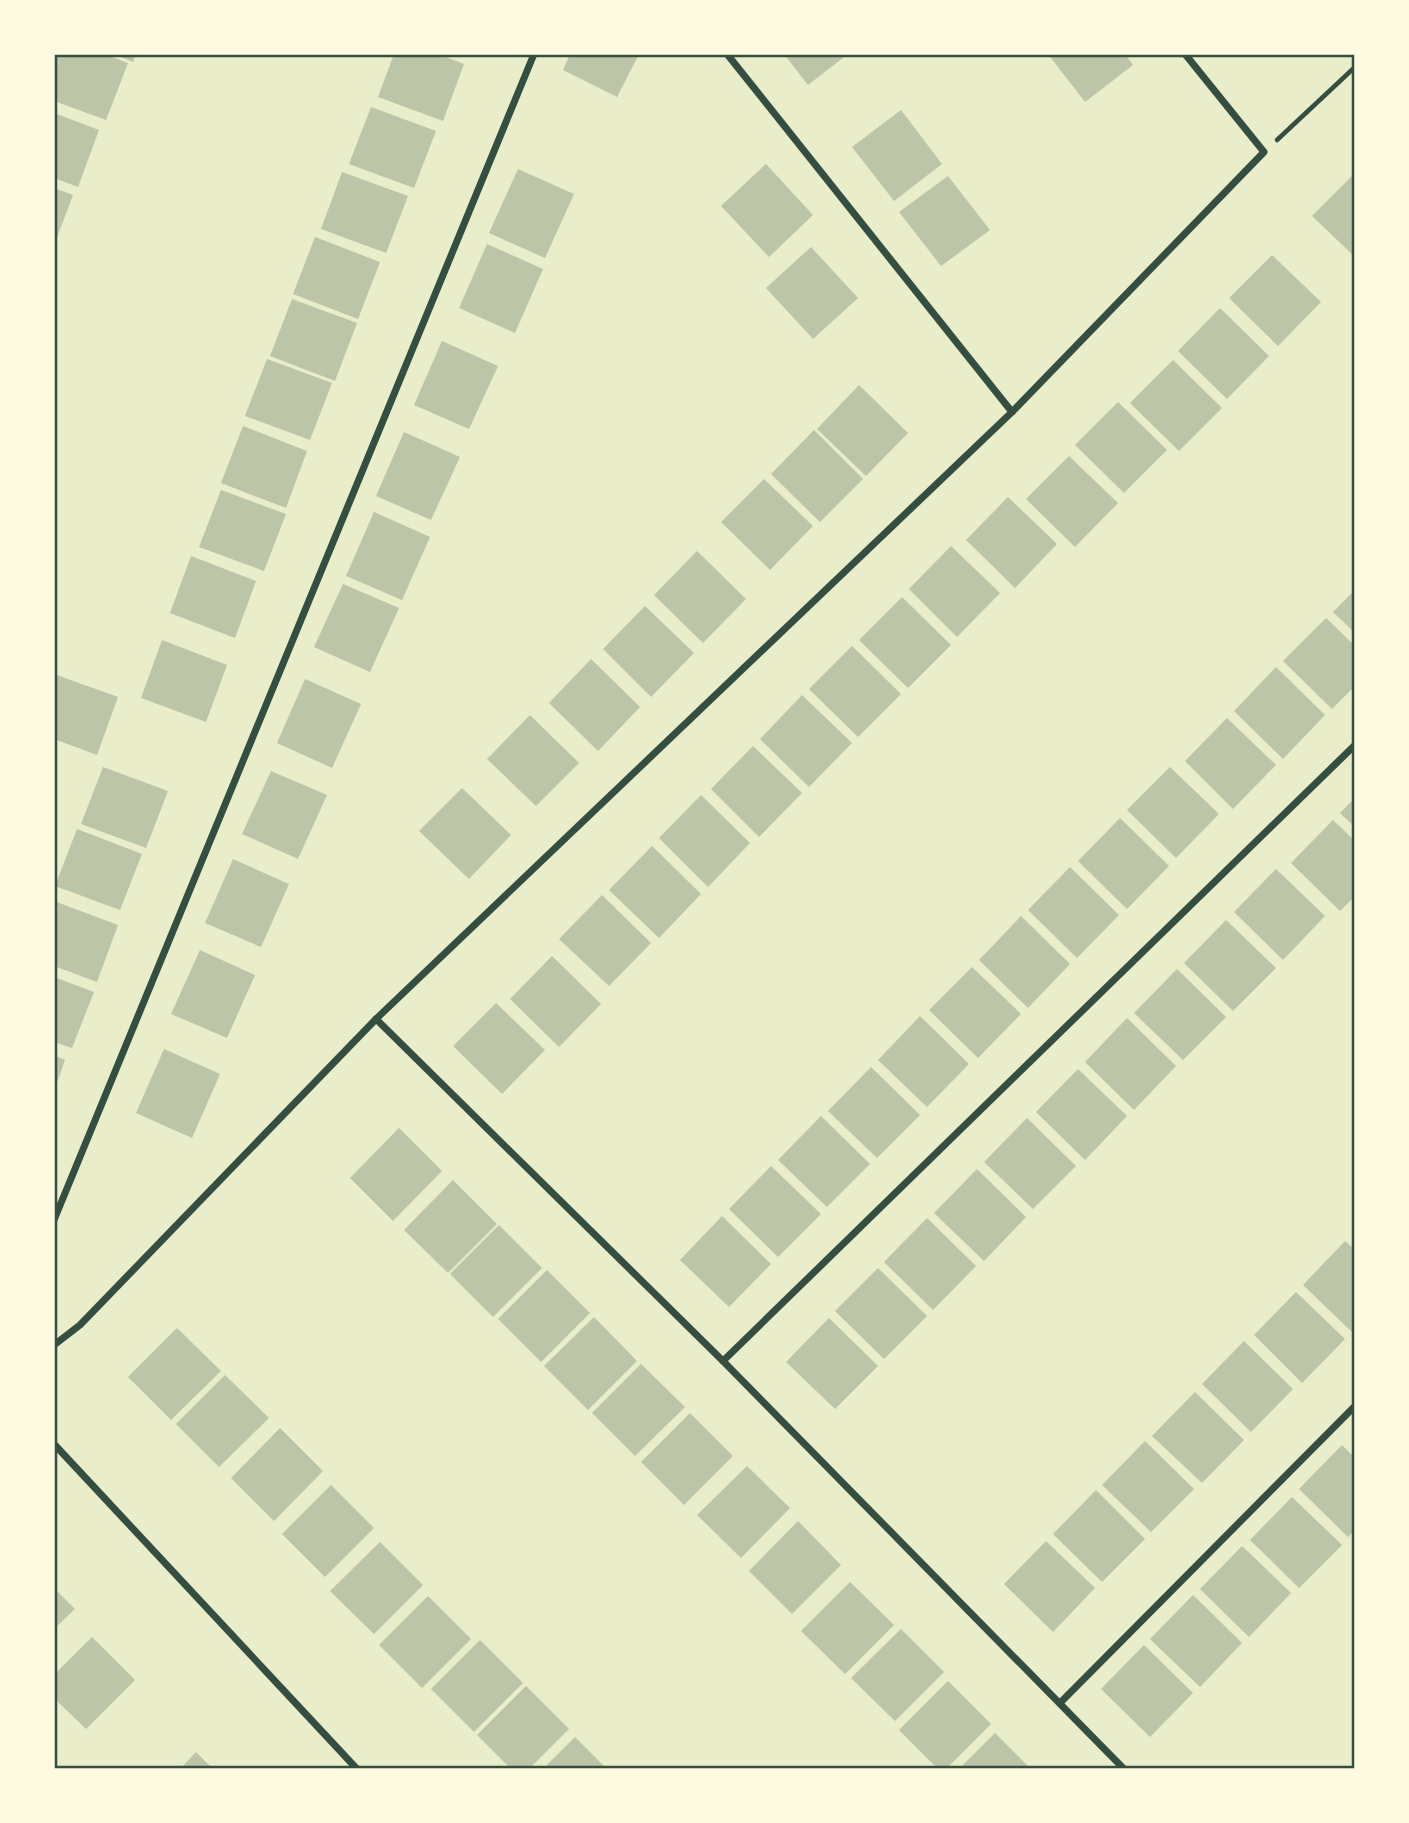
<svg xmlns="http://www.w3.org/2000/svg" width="1409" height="1823" viewBox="0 0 1409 1823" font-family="Commissioner,sans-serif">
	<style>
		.building { fill: #bcc5a7 }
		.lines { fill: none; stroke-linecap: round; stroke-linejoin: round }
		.path { stroke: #344e41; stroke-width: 4.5 }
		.minor { stroke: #344e41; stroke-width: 7 }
		.neatline { fill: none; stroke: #344e41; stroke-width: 2.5 }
	</style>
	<rect width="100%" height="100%" fill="#e9edc9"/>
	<g class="building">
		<polygon points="56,54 104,54 128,63 106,120 54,101"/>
		<polygon points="113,54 136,54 133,62"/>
		<polygon points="394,54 438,54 464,64 443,121 378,97"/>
		<polygon points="570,54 639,54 617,97 563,70"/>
		<polygon points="784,54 848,54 808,85"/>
		<polygon points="1048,54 1125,54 1133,65 1085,102"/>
		<polygon points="371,107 436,131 414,188 349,164"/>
		<polygon points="901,110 942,164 894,201 852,147"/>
		<polygon points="54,113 99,130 78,187 54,178"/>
		<polygon points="766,164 813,215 769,257 721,206"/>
		<polygon points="518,169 574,194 545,258 489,233"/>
		<polygon points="342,172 408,196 386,253 321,229"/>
		<polygon points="1355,173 1355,257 1312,216"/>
		<polygon points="948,176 990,230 941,266 899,212"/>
		<polygon points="54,188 73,195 55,243 54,243"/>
		<polygon points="315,237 380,262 358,319 293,294"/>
		<polygon points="487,244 543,269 515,333 459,308"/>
		<polygon points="811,247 858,298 813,339 766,288"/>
		<polygon points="1272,255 1321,302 1278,346 1229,298"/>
		<polygon points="292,299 357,323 335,381 270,356"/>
		<polygon points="1220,308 1269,356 1227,399 1178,351"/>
		<polygon points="442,341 498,366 469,429 414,405"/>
		<polygon points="267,359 332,383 310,440 245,416"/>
		<polygon points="1173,360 1222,408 1179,451 1130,403"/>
		<polygon points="859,385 908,433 866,476 817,429"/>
		<polygon points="1118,402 1167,450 1124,493 1075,445"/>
		<polygon points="243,426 307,451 286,508 221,483"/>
		<polygon points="814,430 863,479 820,522 771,474"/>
		<polygon points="404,432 460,457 431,520 376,496"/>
		<polygon points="1069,456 1118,503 1075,547 1026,499"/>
		<polygon points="764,479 813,526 770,570 721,522"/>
		<polygon points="221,490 286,514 264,571 199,547"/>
		<polygon points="1008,497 1057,544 1015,588 966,540"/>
		<polygon points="374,512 430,537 402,600 346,576"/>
		<polygon points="951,546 1000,593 957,637 909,589"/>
		<polygon points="697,551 746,599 703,643 654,595"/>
		<polygon points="191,556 256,581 235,638 170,613"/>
		<polygon points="343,584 399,608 370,672 314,647"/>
		<polygon points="1355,590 1355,633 1333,612"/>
		<polygon points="902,597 951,645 908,688 859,640"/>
		<polygon points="645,606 694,653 651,697 603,649"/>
		<polygon points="1326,618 1355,646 1355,686 1332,709 1283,661"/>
		<polygon points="162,640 227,665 206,722 141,698"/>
		<polygon points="852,646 901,694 858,737 809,689"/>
		<polygon points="591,659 640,707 598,751 549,703"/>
		<polygon points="1276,667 1325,715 1283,759 1234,711"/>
		<polygon points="54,674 118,697 97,755 54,739"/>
		<polygon points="305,679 361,704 332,768 277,743"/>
		<polygon points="802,695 852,743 809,787 760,739"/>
		<polygon points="530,715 579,763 536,806 487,759"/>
		<polygon points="1227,718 1276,765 1233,809 1185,761"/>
		<polygon points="753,746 802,793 759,837 711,789"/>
		<polygon points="103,767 168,791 146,848 81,824"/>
		<polygon points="1170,767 1219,814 1176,858 1127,810"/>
		<polygon points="271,771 327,795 298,859 242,834"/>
		<polygon points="462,788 511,835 469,879 419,831"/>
		<polygon points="701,795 750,843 708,887 659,838"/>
		<polygon points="1355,798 1355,827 1340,813"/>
		<polygon points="1120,818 1169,866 1127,909 1078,861"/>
		<polygon points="1333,820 1355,841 1355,896 1340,911 1291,863"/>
		<polygon points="77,829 142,854 120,910 55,886"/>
		<polygon points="652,846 701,894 659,938 609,890"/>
		<polygon points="233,859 289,884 261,947 205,923"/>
		<polygon points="1070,867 1119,915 1077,958 1028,910"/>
		<polygon points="1276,869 1325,916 1283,960 1234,912"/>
		<polygon points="602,895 651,943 609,986 559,939"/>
		<polygon points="54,901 118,925 97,982 54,966"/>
		<polygon points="1021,916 1070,964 1028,1008 979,960"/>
		<polygon points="1226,920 1276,968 1233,1011 1184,963"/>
		<polygon points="200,950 255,975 227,1038 171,1014"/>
		<polygon points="552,956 601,1004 559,1047 510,999"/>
		<polygon points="972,967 1021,1014 978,1058 929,1010"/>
		<polygon points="1177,969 1226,1017 1183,1060 1134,1013"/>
		<polygon points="54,977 94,992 72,1048 54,1042"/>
		<polygon points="496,1003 545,1050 502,1094 453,1046"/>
		<polygon points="920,1016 969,1064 927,1107 878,1060"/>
		<polygon points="1127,1018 1176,1066 1134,1110 1085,1062"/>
		<polygon points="164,1049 220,1074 192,1138 136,1113"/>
		<polygon points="54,1055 65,1060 55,1088 54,1088"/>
		<polygon points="871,1067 920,1115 877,1158 828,1111"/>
		<polygon points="1078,1069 1127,1116 1085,1160 1036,1112"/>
		<polygon points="821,1116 870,1164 827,1207 778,1160"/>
		<polygon points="1027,1118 1076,1166 1033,1209 984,1162"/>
		<polygon points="399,1128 442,1171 393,1221 350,1178"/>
		<polygon points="771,1166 821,1214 778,1257 729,1209"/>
		<polygon points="977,1169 1026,1217 984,1261 934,1213"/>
		<polygon points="453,1180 497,1224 448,1273 404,1230"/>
		<polygon points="722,1216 771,1264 729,1307 680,1260"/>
		<polygon points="927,1218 976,1266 933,1310 884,1262"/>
		<polygon points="499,1225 542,1268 493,1317 450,1274"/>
		<polygon points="1345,1241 1355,1250 1355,1329 1352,1332 1303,1285"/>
		<polygon points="878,1268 927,1316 884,1359 835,1311"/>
		<polygon points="547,1270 590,1313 541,1362 498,1319"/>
		<polygon points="1296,1292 1345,1339 1302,1383 1254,1335"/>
		<polygon points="594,1317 637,1361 588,1410 544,1366"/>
		<polygon points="829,1318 878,1366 835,1409 786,1362"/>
		<polygon points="177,1328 221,1371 171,1420 128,1377"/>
		<polygon points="1244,1341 1293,1389 1251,1432 1202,1384"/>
		<polygon points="641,1364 685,1407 635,1456 592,1413"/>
		<polygon points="225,1375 269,1418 219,1467 176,1424"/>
		<polygon points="1195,1392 1244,1440 1202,1483 1152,1436"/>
		<polygon points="690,1413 733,1456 684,1505 641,1462"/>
		<polygon points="280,1428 323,1471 274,1521 231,1478"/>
		<polygon points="1145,1441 1194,1489 1151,1532 1102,1485"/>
		<polygon points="1342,1445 1355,1458 1355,1530 1348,1537 1299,1489"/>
		<polygon points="747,1466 790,1508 741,1558 697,1515"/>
		<polygon points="331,1485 374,1528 325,1577 282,1534"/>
		<polygon points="1096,1490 1145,1539 1102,1582 1053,1534"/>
		<polygon points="1292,1497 1342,1545 1299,1588 1250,1540"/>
		<polygon points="798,1521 841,1565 792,1614 749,1571"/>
		<polygon points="1046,1541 1095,1588 1053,1632 1004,1584"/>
		<polygon points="380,1542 423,1585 374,1634 330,1591"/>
		<polygon points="1242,1546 1291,1593 1249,1637 1200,1589"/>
		<polygon points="850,1582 894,1625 845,1674 801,1631"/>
		<polygon points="54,1588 75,1609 54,1629"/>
		<polygon points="1193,1595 1242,1643 1200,1687 1150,1639"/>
		<polygon points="428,1596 471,1639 422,1688 379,1645"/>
		<polygon points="901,1629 944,1672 895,1721 851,1678"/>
		<polygon points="92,1637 135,1680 86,1729 54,1698 54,1675"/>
		<polygon points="480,1640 523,1683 474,1732 431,1689"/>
		<polygon points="1144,1645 1193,1693 1150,1737 1101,1689"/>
		<polygon points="948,1681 991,1724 946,1769 938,1769 899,1730"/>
		<polygon points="526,1686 569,1729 529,1769 511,1769 477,1735"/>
		<polygon points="995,1733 1031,1769 959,1769"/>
		<polygon points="575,1737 607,1769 543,1769"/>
		<polygon points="196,1752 213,1769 180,1769"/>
	</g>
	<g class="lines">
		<polyline class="path" points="1277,140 1355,67"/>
		<g class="minor">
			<polyline points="727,54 1012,412"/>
			<polyline points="376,1019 723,1361 1124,1769"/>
			<polyline points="54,1220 534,54"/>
			<polyline points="54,1345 80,1325 376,1019 1012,412 1264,152 1185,54"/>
			<polyline points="723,1361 1355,745"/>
			<polyline points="54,1444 357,1769"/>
			<polyline points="1060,1703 1355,1406"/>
		</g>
	</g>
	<rect width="1409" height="1823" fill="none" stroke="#fefae0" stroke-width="112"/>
	<rect x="56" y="56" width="1297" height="1711" class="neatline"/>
</svg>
